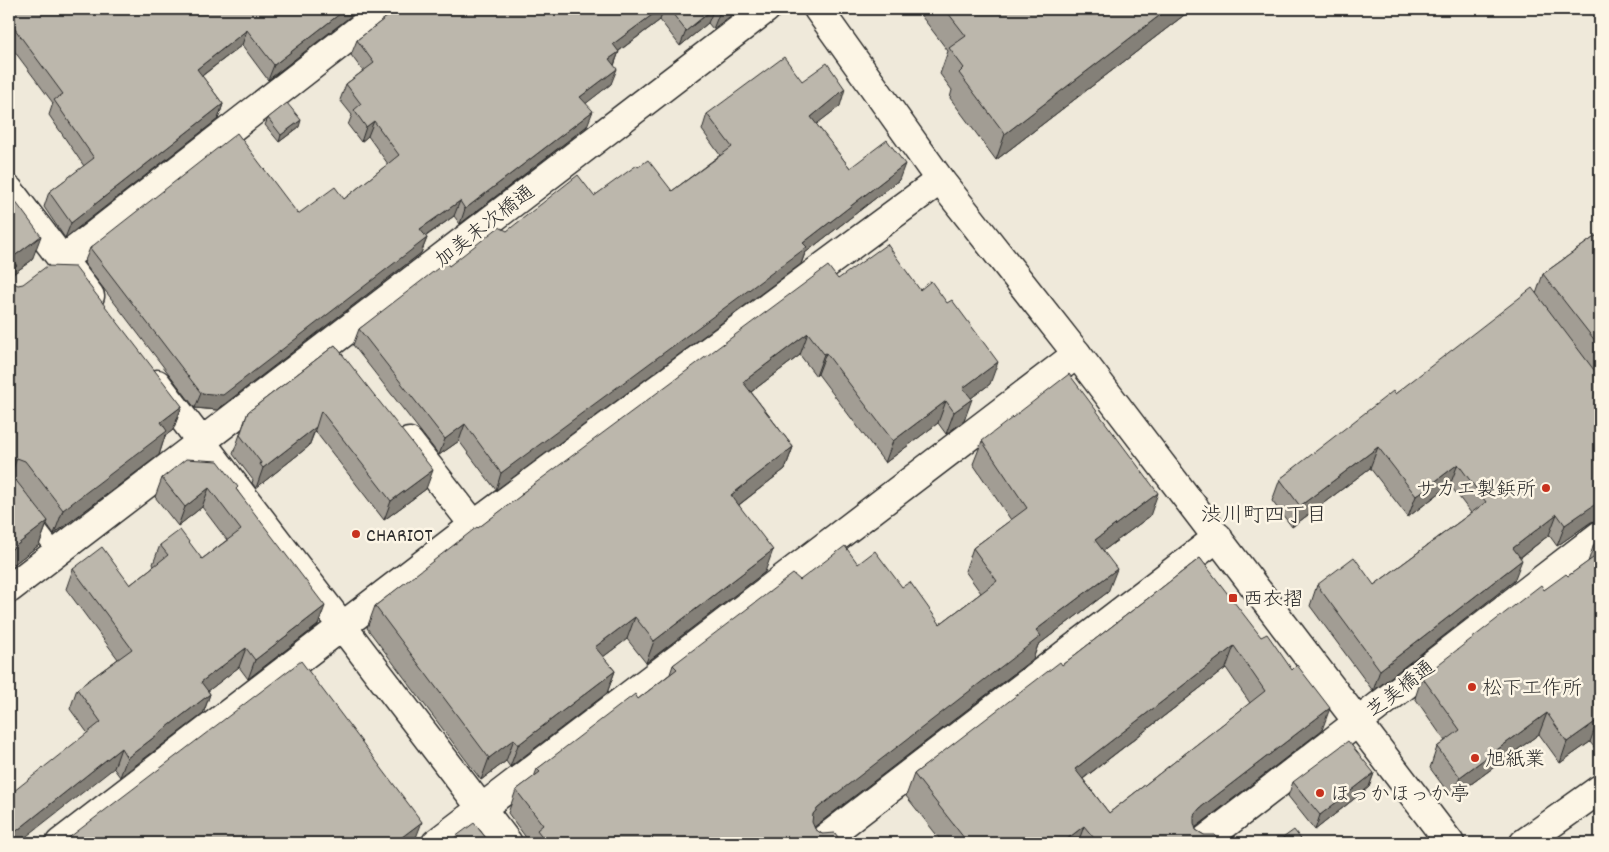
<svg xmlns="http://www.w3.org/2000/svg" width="1609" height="852" viewBox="0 0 1609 852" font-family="Dekko,'Klee One',sans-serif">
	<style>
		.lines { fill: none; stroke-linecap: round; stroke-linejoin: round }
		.lane-casing { stroke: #2b2b2b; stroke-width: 19 }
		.street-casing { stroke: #2b2b2b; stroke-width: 31 }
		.secondary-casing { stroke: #2b2b2b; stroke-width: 31 }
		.lane { stroke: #fcf5e5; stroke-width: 15 }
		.street { stroke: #fcf5e5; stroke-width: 28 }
		.secondary { stroke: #fcf5e5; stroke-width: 28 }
		.wall { fill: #a29d94; stroke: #2b2b2b; fill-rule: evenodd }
		.shaded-wall { fill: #848078; stroke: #2b2b2b }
		.building { fill: #bcb7ac; stroke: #2b2b2b; fill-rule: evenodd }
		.poi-dot { fill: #c8321e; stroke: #fcf5e5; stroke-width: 2 }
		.labels { text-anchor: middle; stroke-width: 5; stroke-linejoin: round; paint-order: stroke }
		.street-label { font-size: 20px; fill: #2b2b2b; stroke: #fcf5e5 }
		.poi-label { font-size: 20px; fill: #2b2b2b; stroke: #fcf5e5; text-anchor: start }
		.neighbourhood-label { font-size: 21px; fill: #2b2b2b; stroke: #fcf5e5 }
	</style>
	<rect width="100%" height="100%" fill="#efe9da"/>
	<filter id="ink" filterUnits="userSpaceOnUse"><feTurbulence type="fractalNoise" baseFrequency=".02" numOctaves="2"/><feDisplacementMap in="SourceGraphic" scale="10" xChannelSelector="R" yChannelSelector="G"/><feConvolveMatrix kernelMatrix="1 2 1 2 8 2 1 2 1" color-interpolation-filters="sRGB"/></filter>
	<g filter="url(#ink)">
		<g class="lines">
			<g class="lane-casing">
				<polyline id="lane" points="9,491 57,553"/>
			</g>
			<g class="street-casing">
				<g id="street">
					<polyline points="9,190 90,296"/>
					<polyline points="62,260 385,9"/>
					<polyline points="157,384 508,843"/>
					<polyline points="409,442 474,525"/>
					<polyline points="60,843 474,525 940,180"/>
					<polyline points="436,843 1077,354"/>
					<polyline points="819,843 1218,537"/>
					<polyline points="1201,843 1600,535"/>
				</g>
			</g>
			<g class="secondary-casing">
				<g id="secondary">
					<polyline points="818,9 940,180 1077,354 1450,843"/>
					<polyline points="9,589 766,9"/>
					<polyline points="1524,843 1600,789"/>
				</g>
			</g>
			<use href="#lane" class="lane"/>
			<use href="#street" class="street"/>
			<use href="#secondary" class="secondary"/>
		</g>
		<g class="wall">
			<polygon points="9,9 360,9 268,80 242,45 202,76 223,104 218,119 65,238 44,207 49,192 84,166 49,115 53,103 9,44"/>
			<polygon points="397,9 740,9 713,29 708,23 680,46 660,20 619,51 614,66 611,84 586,103 587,126 460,224 454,216 425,237 427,238 421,253 217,410 195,408 84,263 90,248 298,214 344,199 388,164 368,136 361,142 348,125 352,115 340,100 346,84 363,71 351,55 357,40"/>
			<polygon points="916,9 1192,9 996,160 950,98 952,90 940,74 948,51"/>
			<polygon points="802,81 840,106 816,124 850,168 899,180 805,253 801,264 496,490 459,441 439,455 353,345 359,329 449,266 507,231 594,196 638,167 672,191 720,155 702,130 707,114"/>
			<polygon points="268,118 299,127 279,142 265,125"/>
			<polygon points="9,193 32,260 13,274 11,282 182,406 173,430 165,436 159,455 54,534 47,524 39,545 9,568"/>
			<polygon points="1600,233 1600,520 1591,522 1557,546 1549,535 1520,558 1514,581 1373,691 1310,606 1317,585 1374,585 1471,513 1450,485 1408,517 1370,468 1292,527 1272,501 1280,479 1395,394 1536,294 1543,274"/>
			<polygon points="838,279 920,290 990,384 971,398 964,421 946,434 938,423 885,463 818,374 816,376 800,355 751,392 793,447 785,469 739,505 765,572 646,663 627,639 603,657 615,671 607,693 510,767 506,761 481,780 367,628 375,606 521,496 522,493"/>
			<polygon points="335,345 426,489 384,520 315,431 309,446 256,488 252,483 253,480 233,454 248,412"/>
			<polygon points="982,441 1150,516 1103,551 1108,592 1038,645 1033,659 814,827 815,829 822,834 842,843 530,843 508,813 516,790 534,777 537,769 638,699 670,674 673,665 800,580 858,564 902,587 940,624 981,593 965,571 973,548 1011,520 973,464"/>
			<polygon points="162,478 237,490 318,625 248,679 239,667 208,691 210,694 203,714 120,777 70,709 77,689 118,659 66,589 73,569 130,585 154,566 153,564 160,545 202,559 227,540 202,507 178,526 155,497"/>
			<polygon points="1600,539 1600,751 1598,752 1590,742 1560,763 1539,734 1452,798 1430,768 1437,747 1445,741 1415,698 1422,677 1544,590 1568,576 1588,562 1594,544"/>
			<path d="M1200,558L1322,730L1195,828L1196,830L1204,835L1222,843H943L906,796L914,774L1062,665ZM1226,668L1250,703L1109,813L1083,779Z"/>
			<polygon points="1374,773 1369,787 1315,830 1288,796 1293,782"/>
		</g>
		<g class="shaded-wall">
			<polygon points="346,9 360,9 268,80 274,65"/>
			<polygon points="660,9 664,9 660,20 608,59 613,44"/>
			<polygon points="714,9 708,23 680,46 686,31"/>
			<polygon points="726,9 740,9 713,29 719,14"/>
			<polygon points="1168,9 1192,9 996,160 1005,134"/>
			<polygon points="247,30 242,45 191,84 197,69"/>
			<polygon points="619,52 613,67 609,59"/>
			<polygon points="617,69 611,84 575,112 580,97"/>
			<polygon points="845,89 840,106 805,133 811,117"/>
			<polygon points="223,104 218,119 65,238 71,223"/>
			<polygon points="593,111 587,126 460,224 465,209"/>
			<polygon points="301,120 299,127 279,142 281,135"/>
			<polygon points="374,121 368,136 361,142 366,127"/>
			<polygon points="905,164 899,180 805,253 801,264 496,490 501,473 803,243"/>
			<polygon points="460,201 454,216 414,244 420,229"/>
			<polygon points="41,236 32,260 13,274 9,287 9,260"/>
			<polygon points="427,238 421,253 217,410 195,408 201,393"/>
			<polygon points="808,333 800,355 735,404 743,382"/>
			<polygon points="826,353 818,374 816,376 824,354"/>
			<polygon points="998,362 990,384 955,410 963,388"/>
			<polygon points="972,399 964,421 946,434 954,412"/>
			<polygon points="946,401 938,423 885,463 893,441"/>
			<polygon points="182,406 173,430 165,436 159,455 54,534 63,510 161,422"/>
			<polygon points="465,424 459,441 439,455 445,439"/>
			<polygon points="316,427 309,446 256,488 263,468"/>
			<polygon points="793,447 785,469 723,517 731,495"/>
			<polygon points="1378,447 1370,468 1292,527 1300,506"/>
			<polygon points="17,458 9,480 9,467 12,460"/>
			<polygon points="1458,464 1450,485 1408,517 1416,496"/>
			<polygon points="433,470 426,489 384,520 391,501"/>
			<polygon points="209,488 202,507 178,526 185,507"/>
			<polygon points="1158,493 1150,516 1087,563 1095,540"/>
			<polygon points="1599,501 1600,501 1600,520 1591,522 1557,546 1565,525"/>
			<polygon points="1557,514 1549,535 1505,569 1513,548"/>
			<polygon points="48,521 39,545 9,568 9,551"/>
			<polygon points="773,550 765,572 646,663 654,641"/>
			<polygon points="1522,560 1514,581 1373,691 1380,670"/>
			<polygon points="1117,569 1108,592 1038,645 1033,659 809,831 813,814 818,808 1036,630"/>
			<polygon points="325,606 318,625 248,679 255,660"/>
			<polygon points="635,617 627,639 587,669 595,647"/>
			<polygon points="1234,646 1226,668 1067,791 1075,769"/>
			<polygon points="246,648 239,667 194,702 201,682"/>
			<polygon points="615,671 607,693 510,767 518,745"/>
			<polygon points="210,694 203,714 120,777 127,758"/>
			<polygon points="1330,708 1322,730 1191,831 1194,815 1200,808"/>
			<polygon points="1547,713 1539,734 1452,798 1460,777"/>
			<polygon points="1598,720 1590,742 1560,763 1567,742"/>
			<polygon points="514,739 506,761 481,780 489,758"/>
			<polygon points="121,748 114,768 18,843 9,843 9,837"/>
			<polygon points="1374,773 1369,787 1315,830 1320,815"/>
			<polygon points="422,822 414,843 394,843"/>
			<polygon points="1084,826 1078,843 1062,843"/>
		</g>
		<g class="building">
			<polygon points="9,9 346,9 274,65 247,30 197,69 223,104 71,223 49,192 94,158 54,100 63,94 9,21 13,18 9,12"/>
			<polygon points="397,9 660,9 613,44 619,52 609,59 617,69 580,97 593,111 465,209 460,201 420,229 427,238 223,395 201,393 90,248 237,133 298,214 335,187 344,199 399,155 374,121 366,127 354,110 361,104 346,84 374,63 357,40"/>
			<polygon points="669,9 713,9 686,31"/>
			<polygon points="714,9 726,9 719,14"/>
			<polygon points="945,9 1168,9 1005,134 959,73 964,68 949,48 966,36"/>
			<polygon points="784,57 802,81 827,63 845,89 811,117 850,168 887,140 905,164 803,243 807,247 501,473 465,424 445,439 359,329 446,262 449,266 499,227 507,231 578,175 594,196 637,165 638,167 648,160 672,191 732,147 707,114"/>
			<polygon points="287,103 301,120 281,135 268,118"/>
			<polygon points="9,193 41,236 9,260"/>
			<polygon points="1600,233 1600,347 1543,274"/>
			<polygon points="887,244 920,290 931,281 947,303 952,300 998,362 963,388 972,399 954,412 946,401 893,441 826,353 824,354 808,333 743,382 793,447 731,495 773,550 654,641 635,617 595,647 615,671 518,745 514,739 489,758 375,606 477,527 478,528 523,494 522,493 828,266 838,279"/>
			<polygon points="9,265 17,265 9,273 11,282 18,285 23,284 47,266 75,267 182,406 161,422 167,431 63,510 25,461 17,458 12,460 9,467"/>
			<polygon points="1532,288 1600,378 1600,501 1565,525 1557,514 1513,548 1522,560 1380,670 1317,585 1354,557 1374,585 1486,502 1458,464 1416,496 1378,447 1300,506 1280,479 1393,391 1395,394"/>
			<polygon points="335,345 433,470 391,501 321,411 316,427 263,468 259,463 262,464 240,435 248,412"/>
			<polygon points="1069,374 1158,493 1095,540 1117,569 1036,630 1041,636 818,808 813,814 812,822 815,829 822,834 835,833 842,843 547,843 537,830 543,825 516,790 540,772 537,769 635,694 638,699 677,669 673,665 793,574 800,580 845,546 858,564 875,551 902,587 910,582 940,624 997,581 973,548 1027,508 982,441"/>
			<polygon points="186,459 218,461 238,487 236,489 325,606 255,660 246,648 201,682 210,694 127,758 121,748 9,837 9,795 101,722 77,689 132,649 73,569 102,547 130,585 168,555 160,545 180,530 202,559 241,530 209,488 185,507 162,478"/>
			<polygon points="9,469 10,473 48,521 9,551"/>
			<polygon points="1600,539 1600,552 1594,544"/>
			<polygon points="1600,553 1600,674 1599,675 1600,676 1600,723 1598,720 1567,742 1547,713 1460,777 1437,747 1460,730 1422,677 1541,585 1544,590 1566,574 1568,576"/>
			<path d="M1200,558L1261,637L1267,634L1292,670L1297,665L1330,708L1200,808L1194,815V823L1196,830L1204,835H1215L1222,843H1098L1084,826L1062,843H968L914,774L1060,662L1062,665ZM1234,646L1265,691L1109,813L1075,769Z"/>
			<polygon points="301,661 422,822 394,843 62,843"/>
			<polygon points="1348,741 1374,773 1320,815 1293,782"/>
			<polygon points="474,823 490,843 447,843"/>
			<polygon points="1294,830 1304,843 1276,843"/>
		</g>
	</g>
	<g class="poi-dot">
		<circle cx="1546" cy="488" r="5"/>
		<circle cx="356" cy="534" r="5"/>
		<rect x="1228" y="593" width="10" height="10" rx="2.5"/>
		<circle cx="1472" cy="687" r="5"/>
		<circle cx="1475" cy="758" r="5"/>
		<circle cx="1320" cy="793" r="5"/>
	</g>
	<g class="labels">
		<g class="street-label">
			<text transform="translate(484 225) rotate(-38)" y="7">加美末次橋通</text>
			<text transform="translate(1400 688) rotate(-38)" y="7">芝美橋通</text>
		</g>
		<g class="poi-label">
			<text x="1536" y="495" text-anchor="end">サカエ製鋲所</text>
			<text x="366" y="541">CHARIOT</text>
			<text x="1243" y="605">西衣摺</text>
			<text x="1482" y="694">松下工作所</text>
			<text x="1485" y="765">旭紙業</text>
			<text x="1330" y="800">ほっかほっか亭</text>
		</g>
		<g class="neighbourhood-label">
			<text x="1264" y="521">渋川町四丁目</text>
		</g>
	</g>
	<rect width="1609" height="852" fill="none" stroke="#fcf5e5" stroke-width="30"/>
	<rect x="15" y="15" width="1579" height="822" fill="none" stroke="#2b2b2b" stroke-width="2" filter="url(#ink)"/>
</svg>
